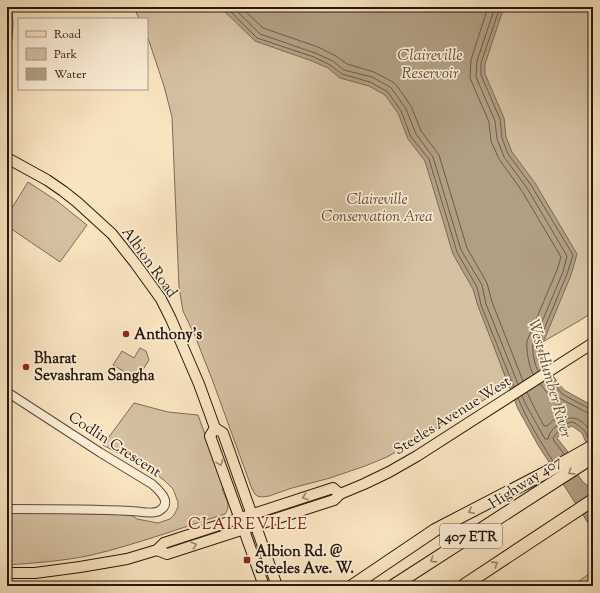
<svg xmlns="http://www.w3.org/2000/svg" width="600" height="593" viewBox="0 0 600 593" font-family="'Sorts Mill Goudy',serif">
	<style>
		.green { fill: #d5c1a2; stroke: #7c6c58 }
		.water { fill: #b19f83; stroke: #796954 }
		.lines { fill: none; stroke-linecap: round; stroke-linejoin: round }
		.shore { stroke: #6a5c48; stroke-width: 1 }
		.minor-casing { stroke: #594b3a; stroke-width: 10 }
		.major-casing { stroke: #24180d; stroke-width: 12 }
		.highway-casing { stroke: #24180d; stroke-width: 14 }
		.minor { stroke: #fbedd6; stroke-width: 8 }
		.major { stroke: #f9e4c0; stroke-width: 10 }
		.highway { stroke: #f9e4c0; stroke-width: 12 }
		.oneway { stroke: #99886f }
		.poi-dot { fill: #8f2418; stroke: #fbedd6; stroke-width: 1.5 }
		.labels { text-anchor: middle; stroke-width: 3.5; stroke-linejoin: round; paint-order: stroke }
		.shield { fill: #fbedd6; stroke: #645849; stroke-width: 1 }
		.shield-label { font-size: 14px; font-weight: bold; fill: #24180d }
		.park-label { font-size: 15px; font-style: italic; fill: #594b3a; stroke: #fbedd6 }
		.street-label { font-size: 15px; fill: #24180d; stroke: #fbedd6 }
		.poi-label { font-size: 15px; font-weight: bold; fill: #24180d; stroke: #fbedd6; text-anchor: start }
		.water-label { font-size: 16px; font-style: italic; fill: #5c4e3c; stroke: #fbedd6 }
		.neighbourhood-label { font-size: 16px; letter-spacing: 1px; fill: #7a1f14; stroke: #fbedd6 }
	</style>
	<rect width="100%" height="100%" fill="#f9e4c0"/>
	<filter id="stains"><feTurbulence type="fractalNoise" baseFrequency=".005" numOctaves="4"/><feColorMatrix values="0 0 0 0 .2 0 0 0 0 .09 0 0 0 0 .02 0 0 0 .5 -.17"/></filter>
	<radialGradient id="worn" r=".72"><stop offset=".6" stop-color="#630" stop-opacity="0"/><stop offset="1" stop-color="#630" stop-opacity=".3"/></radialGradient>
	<g class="green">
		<polygon points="134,7 593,7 593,312 579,321 501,366 509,385 410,444 387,457 365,466 330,478 292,488 269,496 262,497 257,496 255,494 252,489 212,379 195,336 183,311 179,287 172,117 164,86 147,35 147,19 139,19"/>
		<polygon points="28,182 57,201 87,225 60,262 7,226 7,216"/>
		<polygon points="140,348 146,351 149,360 137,379 113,365 122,351 134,358"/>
		<path d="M134,403L168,412L198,415L224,487L222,489C225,498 232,505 225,514C181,528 137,544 92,555C64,561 35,563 7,565V513L117,514L133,516L137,519L158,523L170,519L174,515L178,507V502L173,489L165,481L153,472L103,445Z"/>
		<polygon points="593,571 593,586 572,586"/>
	</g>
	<polygon class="water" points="220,7 504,7 485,64 485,74 504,118 506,137 512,152 535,183 577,254 571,275 542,345 545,366 564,390 593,406 593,459 582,433 572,426 567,428 557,438 568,452 572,467 583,482 593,490 593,532 590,526 538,445 518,409 478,306 473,289 453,254 425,161 408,139 398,113 385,95 369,86 340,78 328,68 312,61 255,41"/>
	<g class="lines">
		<g class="shore">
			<polyline points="226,7 257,38 314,57 330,65 342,74 370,82 388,92 401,111 411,137 429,159 457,252 477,287 481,305 514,387"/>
			<polyline points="233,7 260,34 315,53 333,61 344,70 372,77 390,87 392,89 406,109 416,134 433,157 461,250 482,285 486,304 518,384"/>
			<polyline points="241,7 263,28 318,47 336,56 347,64 374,72 393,82 397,86 411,106 421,131 439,155 467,248 487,283 492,302 523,381"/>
			<path d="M488,7L471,60L470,78L489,122L491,141L499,159L522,191L561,257L557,270L527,341C526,350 529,367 533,374"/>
			<path d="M495,7L477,61L476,77L495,121L497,139L504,157L527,188L567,256L563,272L533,343C532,351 534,363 538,371"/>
			<polyline points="500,7 481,63 481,75 500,119 502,138 508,154 531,185 573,255 567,274 538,344 542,368"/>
			<polyline points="550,378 562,394 590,409 593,409"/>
			<polyline points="545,381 559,398 588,413 593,414"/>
			<polyline points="527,392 532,403 544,426 547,426 558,416 567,412 567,410 554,401 540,384"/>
			<path d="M522,396L526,405L545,439H548C549,433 552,430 556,426C571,410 586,420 593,437"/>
			<path d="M518,398C527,420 540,441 553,461"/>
			<polyline points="564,454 554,441 553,438 555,435 565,424 572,422 575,423 585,431 589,440"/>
		</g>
		<g class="minor-casing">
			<g id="minor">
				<path d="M7,10C10,21 8,31 7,42"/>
				<path d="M7,392L101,453L152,484C160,491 173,503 159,511C151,515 140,511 131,511C90,509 49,509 8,509"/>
			</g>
		</g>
		<g class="major-casing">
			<g id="major">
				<polyline points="7,158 47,180 63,191 77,202 112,234 135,263 161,299 171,319 199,384 215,428 223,433 277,586"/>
				<polyline points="215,428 210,436 264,586"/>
				<polyline points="157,550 167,554 334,500 340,494 364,484 389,472 417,456 593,343"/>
				<polyline points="7,573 35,573 80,567 127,559 157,550 164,543 333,488 340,494"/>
			</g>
		</g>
		<g class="highway-casing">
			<g id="highway">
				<polyline points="352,586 435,530 543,474 593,446"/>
				<polyline points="393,586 593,457"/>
				<polyline points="463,586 593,500"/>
			</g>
		</g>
		<use href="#minor" class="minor"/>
		<use href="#major" class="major"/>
		<use href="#highway" class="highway"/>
	</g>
	<defs><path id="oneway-chevron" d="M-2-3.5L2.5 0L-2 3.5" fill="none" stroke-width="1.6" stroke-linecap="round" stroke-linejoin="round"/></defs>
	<g class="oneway">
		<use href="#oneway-chevron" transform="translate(220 463) rotate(70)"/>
		<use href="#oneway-chevron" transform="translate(571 472) rotate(147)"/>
		<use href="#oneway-chevron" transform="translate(305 497) rotate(162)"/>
		<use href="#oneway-chevron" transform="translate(471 511) rotate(153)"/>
		<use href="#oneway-chevron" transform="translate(194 545) rotate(-18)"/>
		<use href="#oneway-chevron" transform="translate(433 560) rotate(147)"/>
		<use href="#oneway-chevron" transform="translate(495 564) rotate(-33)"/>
	</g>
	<g class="poi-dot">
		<circle cx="126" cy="334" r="4"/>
		<circle cx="26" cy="367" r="4"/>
		<rect x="243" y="556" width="8" height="8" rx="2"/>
	</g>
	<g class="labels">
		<rect class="shield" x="440" y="524" width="62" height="24" rx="3"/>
		<g class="shield-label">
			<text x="471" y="541">407 ETR</text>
		</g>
		<g class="park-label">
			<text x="377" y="204">Claireville<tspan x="377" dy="17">Conservation Area</tspan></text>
		</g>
		<g class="street-label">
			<text transform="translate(150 262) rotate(54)" y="5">Albion Road</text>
			<text transform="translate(452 415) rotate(-32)" y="5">Steeles Avenue West</text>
			<text transform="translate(115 444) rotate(33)" y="5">Codlin Crescent</text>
			<text transform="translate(525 482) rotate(-33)" y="5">Highway 407</text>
		</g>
		<g class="poi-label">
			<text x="134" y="339">Anthony's</text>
			<text x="34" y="363">Bharat<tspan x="34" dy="17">Sevashram Sangha</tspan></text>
			<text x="255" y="556">Albion Rd. @<tspan x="255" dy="17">Steeles Ave. W.</tspan></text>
		</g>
		<g class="water-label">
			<text x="430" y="60">Claireville<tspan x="430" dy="18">Reservoir</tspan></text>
			<text transform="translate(551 378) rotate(74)" y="6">West Humber River</text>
		</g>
		<g class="neighbourhood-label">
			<text x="248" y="529">CLAIREVILLE</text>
		</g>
	</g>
	<rect width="600" height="593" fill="none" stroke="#f9e4c0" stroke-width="24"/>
	<rect x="8" y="8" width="584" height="577" fill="none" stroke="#24180d" stroke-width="2"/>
	<rect x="12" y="12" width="576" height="569" fill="none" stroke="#24180d"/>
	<rect x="18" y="18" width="130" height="72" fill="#fbedd6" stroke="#a59886"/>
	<rect x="26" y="31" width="20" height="6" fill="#f9e4c0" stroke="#a59886"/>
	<text x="54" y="38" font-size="12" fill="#24180d">Road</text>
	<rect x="26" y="48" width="20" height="12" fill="#d5c1a2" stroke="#a59886"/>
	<text x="54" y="58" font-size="12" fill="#24180d">Park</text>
	<rect x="26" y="68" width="20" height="12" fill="#b19f83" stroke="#a59886"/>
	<text x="54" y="78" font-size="12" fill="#24180d">Water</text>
	<rect width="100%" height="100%" filter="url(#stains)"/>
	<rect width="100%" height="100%" fill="url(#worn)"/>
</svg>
